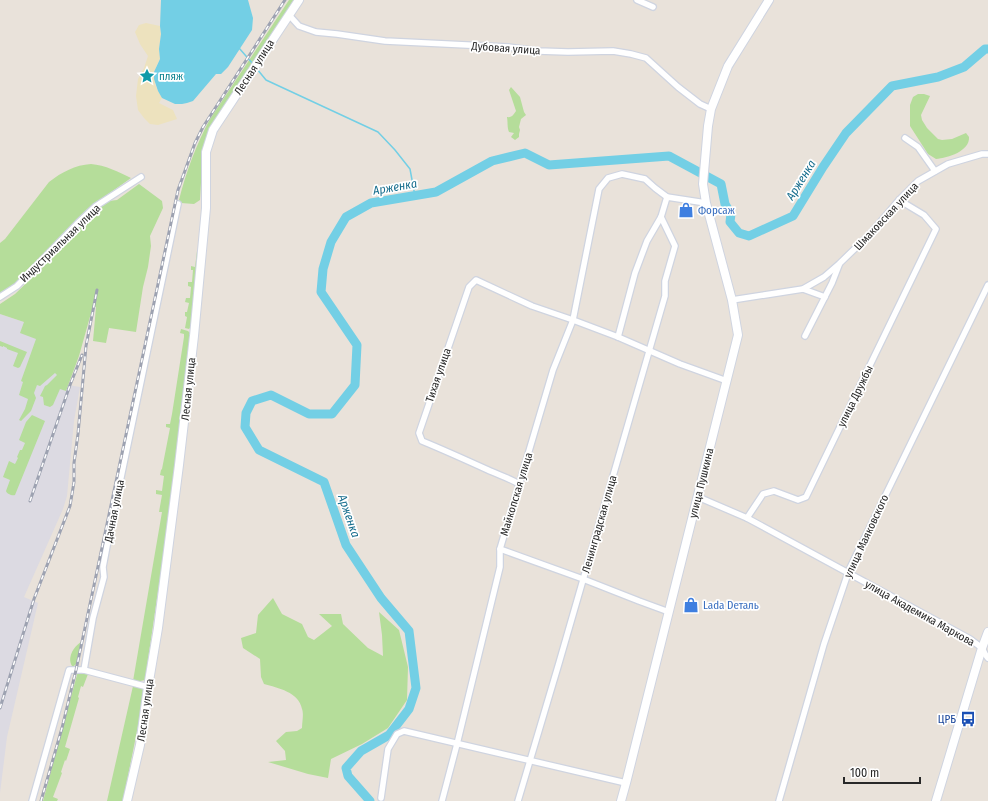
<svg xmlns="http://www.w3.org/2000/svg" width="988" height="801" viewBox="0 0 988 801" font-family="'Fira Sans Condensed',sans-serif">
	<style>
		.industrial { fill: #dcdae2 }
		.green { fill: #b5dd9a }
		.sand { fill: #ede2be }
		.water { fill: #73cfe5 }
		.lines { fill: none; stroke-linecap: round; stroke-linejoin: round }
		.stream { stroke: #73cfe5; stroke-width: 1.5 }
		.river { stroke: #73cfe5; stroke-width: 9 }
		.street-casing { stroke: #cfd4e0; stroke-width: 8 }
		.secondary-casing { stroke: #cfd4e0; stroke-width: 10 }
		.street { stroke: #fff; stroke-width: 5.5 }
		.secondary { stroke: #fff; stroke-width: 8 }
		.rail-casing { stroke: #9da2b1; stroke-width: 3 }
		.rail { stroke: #fff; stroke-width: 1.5; stroke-dasharray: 4.5; stroke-linecap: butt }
		.labels { text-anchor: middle; stroke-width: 3.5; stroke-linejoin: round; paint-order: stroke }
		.street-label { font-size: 11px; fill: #282828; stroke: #fff }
		.culture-label { font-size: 11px; fill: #0d838f; stroke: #fff; text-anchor: start }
		.shop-label { font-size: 11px; fill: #366cbe; stroke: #fff; text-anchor: start }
		.transit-label { font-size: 11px; fill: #164399; stroke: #fff; text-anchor: end }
		.water-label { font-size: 12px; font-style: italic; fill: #166d8d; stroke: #fff }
	</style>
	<rect width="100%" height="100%" fill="#e9e2da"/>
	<polygon class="industrial" points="0,314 24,322 68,385 80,387 74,421 67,496 63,509 24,597 38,603 7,737 0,793"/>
	<g class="green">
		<path d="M289,0H295L223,109L202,165L200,200L194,204L181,203L179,200C186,172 196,145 210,119Z"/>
		<path d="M511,87L520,97L524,112L526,115L521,119L519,127L520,130L519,134V137L515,140L511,137L514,133L509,132C507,127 508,123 507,117C512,118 514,114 516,111L509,90Z"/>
		<path d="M918,94H924L930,96L921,115L922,120L927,128L938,139L942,140L952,139L966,133L969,137C970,151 948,158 936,159L928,154L910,126V105L913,97Z"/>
		<path d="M91,164C105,165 119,172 131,178L107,195L88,209L74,223L40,259L32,265L18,281L0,294V243L5,239L49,182C62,172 75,165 91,164Z"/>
		<polygon points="139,184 162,201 163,208 150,236 151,246 148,267 143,287 136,332 109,328 106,343 93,341 96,307 93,306 79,356 66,391 60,389 53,405 50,407 44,405 43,397 40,396 45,386 47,385 57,375 55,373 40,386 37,385 34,393 36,398 31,411 21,421 19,420 25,409 28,399 19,395 23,382 21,381 36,339 20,333 24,322 0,314 0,304 15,294 44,266 65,241 98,208 109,201 117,200"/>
		<polygon points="197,251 199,253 191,327 189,329 185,328 187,317 185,316 185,312 187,312 189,303 185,302 186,298 190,298 191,287 188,286 188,282 192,282 193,270 191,270 191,266 195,267"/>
		<polygon points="181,329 188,331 190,333 169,517 145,680 140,681 133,681 162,512 159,512 162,495 156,494 156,490 162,491 164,476 160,475 161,470 162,469 170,428 166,427 166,424 170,424 172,414 184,337 184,334 180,333"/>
		<polygon points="0,341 27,352 20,367 18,368 13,366 18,353 7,349 7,348 3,346 3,347 0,346"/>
		<path d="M32,415L45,421L15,495C12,496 7,494 6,491L10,480L3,477L9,461L15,464L18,458L17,457L20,450H22L25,443L19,440L26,422Z"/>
		<path d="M273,598L282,614L302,624L308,637L314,640L332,626L319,614H341L343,624L368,648L383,656L382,635L379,612L399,630L408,667L407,700L388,728L362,744L331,759L328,778L308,774L268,762L286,760L285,751L276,741L286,732L297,731L302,728C302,722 304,714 302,709C299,692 278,688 264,684L261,677L260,659L243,648L241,638L256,633L258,615Z"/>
		<path d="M81,642L76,664L74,666H72C67,658 73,647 81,642Z"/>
		<polygon points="78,671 85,672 144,688 140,716 123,801 107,801 133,686 88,674 83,687 81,686 78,697 79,698 65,747 70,749 66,761 65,760 61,772 62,773 53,797 58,799 57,801 43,801"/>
	</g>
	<polygon class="sand" points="146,23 160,26 161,34 159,49 160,59 156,67 155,84 158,91 162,98 159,103 173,110 177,119 158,125 150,124 144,118 138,110 136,96 138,79 144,68 148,56 140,44 135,32 139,25"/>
	<polygon class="water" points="161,0 248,0 253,18 252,30 228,67 221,74 216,74 193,101 187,103 182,104 175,104 162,98 158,91 154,79 154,72 160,59 159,49 161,34 160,26"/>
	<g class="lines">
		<g class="stream">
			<polyline points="239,48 253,64"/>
			<polyline points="257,69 266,80 378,132 395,150 410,169 415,196"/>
		</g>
		<polyline class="river" points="370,801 348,776 346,768 361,751 389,735 409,709 416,688 409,631 381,598 346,545 324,482 259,450 245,427 246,413 252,401 271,395 309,414 332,414 355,385 357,345 321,292 323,269 331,242 346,217 371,203 436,192 492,161 525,153 549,165 669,156 721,184 725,204 731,214 730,222 739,233 749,236 793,216 823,167 846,133 892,86 938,77 964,67 985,49 988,49"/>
		<g class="street-casing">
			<g id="street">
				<polyline points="637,0 653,7"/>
				<polyline points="289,15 299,26 316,32 337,34 385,41 508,47 538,51 568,52 613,51 631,54 646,58 678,87 700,104 711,109"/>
				<polyline points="905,138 918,147 935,171"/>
				<polyline points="803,289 825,297"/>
				<polyline points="0,297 17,286 78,223 96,206 141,177"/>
				<polyline points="732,300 803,289 824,277 839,264 870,234 899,200 918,181 948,164 982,154 988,154"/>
				<polyline points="805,336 832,283 839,265"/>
				<polyline points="618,337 635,273 647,241 661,217 667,197 706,203"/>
				<path d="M519,484C509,478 499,475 488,470C466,460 444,450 422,441L419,433L469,287L476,280L532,306L573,320L618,337L680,364L727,381"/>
				<polyline points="698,497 747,518 970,639 982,648 985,654 988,658"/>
				<polyline points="747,518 763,494 774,491 798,500 806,497 936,229 924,215 899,200"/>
				<polyline points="500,549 583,579 639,601 669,612"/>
				<polyline points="84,670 148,687"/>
				<polyline points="381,798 388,749 397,734 404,731 626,783"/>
				<polyline points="32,801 69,670 84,670 93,618 104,577 103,567 110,530 178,204"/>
				<polyline points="442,801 457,744 500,567 500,549 553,370 573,320 599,189 608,178 622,174 645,179 655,188 667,197"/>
				<polyline points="518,801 559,663 665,296 665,281 675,246 661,217"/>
				<polyline points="779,801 824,644 849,570 988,285"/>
			</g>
		</g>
		<g class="secondary-casing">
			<g id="secondary">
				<polyline points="127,801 140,745 148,687 158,628 179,465 194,336 206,208 206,152 213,130 299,0"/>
				<polyline points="621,801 626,783 738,335 732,300 706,203 703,184 708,126 711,109 728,66 769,0"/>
				<polyline points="936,801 982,648 988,632"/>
			</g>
		</g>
		<use href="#street" class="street"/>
		<use href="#secondary" class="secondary"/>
		<g class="rail-casing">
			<g id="rail">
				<polyline points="30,501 70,385 82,355"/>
				<polyline points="0,708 34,599 70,506 74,482 74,463 78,434 86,346 97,290"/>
				<polyline points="41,801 62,728 76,670 178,190 195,143 203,127 285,0"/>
			</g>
		</g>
		<use href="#rail" class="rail"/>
	</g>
	<defs>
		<g id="sight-bare" transform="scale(1.2)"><path d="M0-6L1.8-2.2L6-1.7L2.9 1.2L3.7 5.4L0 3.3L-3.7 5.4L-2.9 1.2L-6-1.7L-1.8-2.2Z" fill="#0f9aa8" stroke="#fff" stroke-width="2.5" paint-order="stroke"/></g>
		<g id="shop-bare" transform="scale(1.2)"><path d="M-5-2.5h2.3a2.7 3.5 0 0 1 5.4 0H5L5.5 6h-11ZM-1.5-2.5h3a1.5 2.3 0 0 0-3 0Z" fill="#3f7fe0" stroke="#fff" stroke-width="2.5" paint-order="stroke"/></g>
		<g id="bus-bare" transform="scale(1.2)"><path d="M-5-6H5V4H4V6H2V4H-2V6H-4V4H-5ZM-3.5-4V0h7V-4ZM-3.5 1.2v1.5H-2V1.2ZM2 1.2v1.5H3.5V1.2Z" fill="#1a4fb4" stroke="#fff" stroke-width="2.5" paint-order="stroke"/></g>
	</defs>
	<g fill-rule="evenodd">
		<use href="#sight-bare" x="147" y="76"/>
		<use href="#shop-bare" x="686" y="210"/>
		<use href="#shop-bare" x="691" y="605"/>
		<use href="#bus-bare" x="968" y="719"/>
	</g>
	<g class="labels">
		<g class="street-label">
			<text transform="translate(506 48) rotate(4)" y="4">Дубовая улица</text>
			<text transform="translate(254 67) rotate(-57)" y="4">Лесная улица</text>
			<text transform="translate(886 216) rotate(-47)" y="4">Шмаковская улица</text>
			<text transform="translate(60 243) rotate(-44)" y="4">Индустриальная улица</text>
			<text transform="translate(438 375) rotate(-71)" y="4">Тихая улица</text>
			<text transform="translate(188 389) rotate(-84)" y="4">Лесная улица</text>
			<text transform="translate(855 396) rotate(-64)" y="4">улица Дружбы</text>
			<text transform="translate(701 483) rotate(-76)" y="4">улица Пушкина</text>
			<text transform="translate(516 494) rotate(-73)" y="4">Майкопская улица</text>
			<text transform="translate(114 511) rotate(-79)" y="4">Дачная улица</text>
			<text transform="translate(599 524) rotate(-74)" y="4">Ленинградская улица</text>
			<text transform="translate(866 536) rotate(-65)" y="4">улица Маяковского</text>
			<text transform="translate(920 613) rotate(29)" y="4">улица Академика Маркова</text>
			<text transform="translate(145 710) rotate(-82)" y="4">Лесная улица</text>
		</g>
		<g class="culture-label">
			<text x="159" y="80">пляж</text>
		</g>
		<g class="shop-label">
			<text x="698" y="214">Форсаж</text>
			<text x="703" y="609">Lada Dеталь</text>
		</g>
		<g class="transit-label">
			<text x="956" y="723">ЦРБ</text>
		</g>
		<g class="water-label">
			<text transform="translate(801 180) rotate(-58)" y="4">Арженка</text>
			<text transform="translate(395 187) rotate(-10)" y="4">Арженка</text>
			<text transform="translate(349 516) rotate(71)" y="4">Арженка</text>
		</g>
	</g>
	<path d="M844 777v6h76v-6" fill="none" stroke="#282828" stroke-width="2"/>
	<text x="850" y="777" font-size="12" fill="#282828" stroke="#ffffff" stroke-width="3" paint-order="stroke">100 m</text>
</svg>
